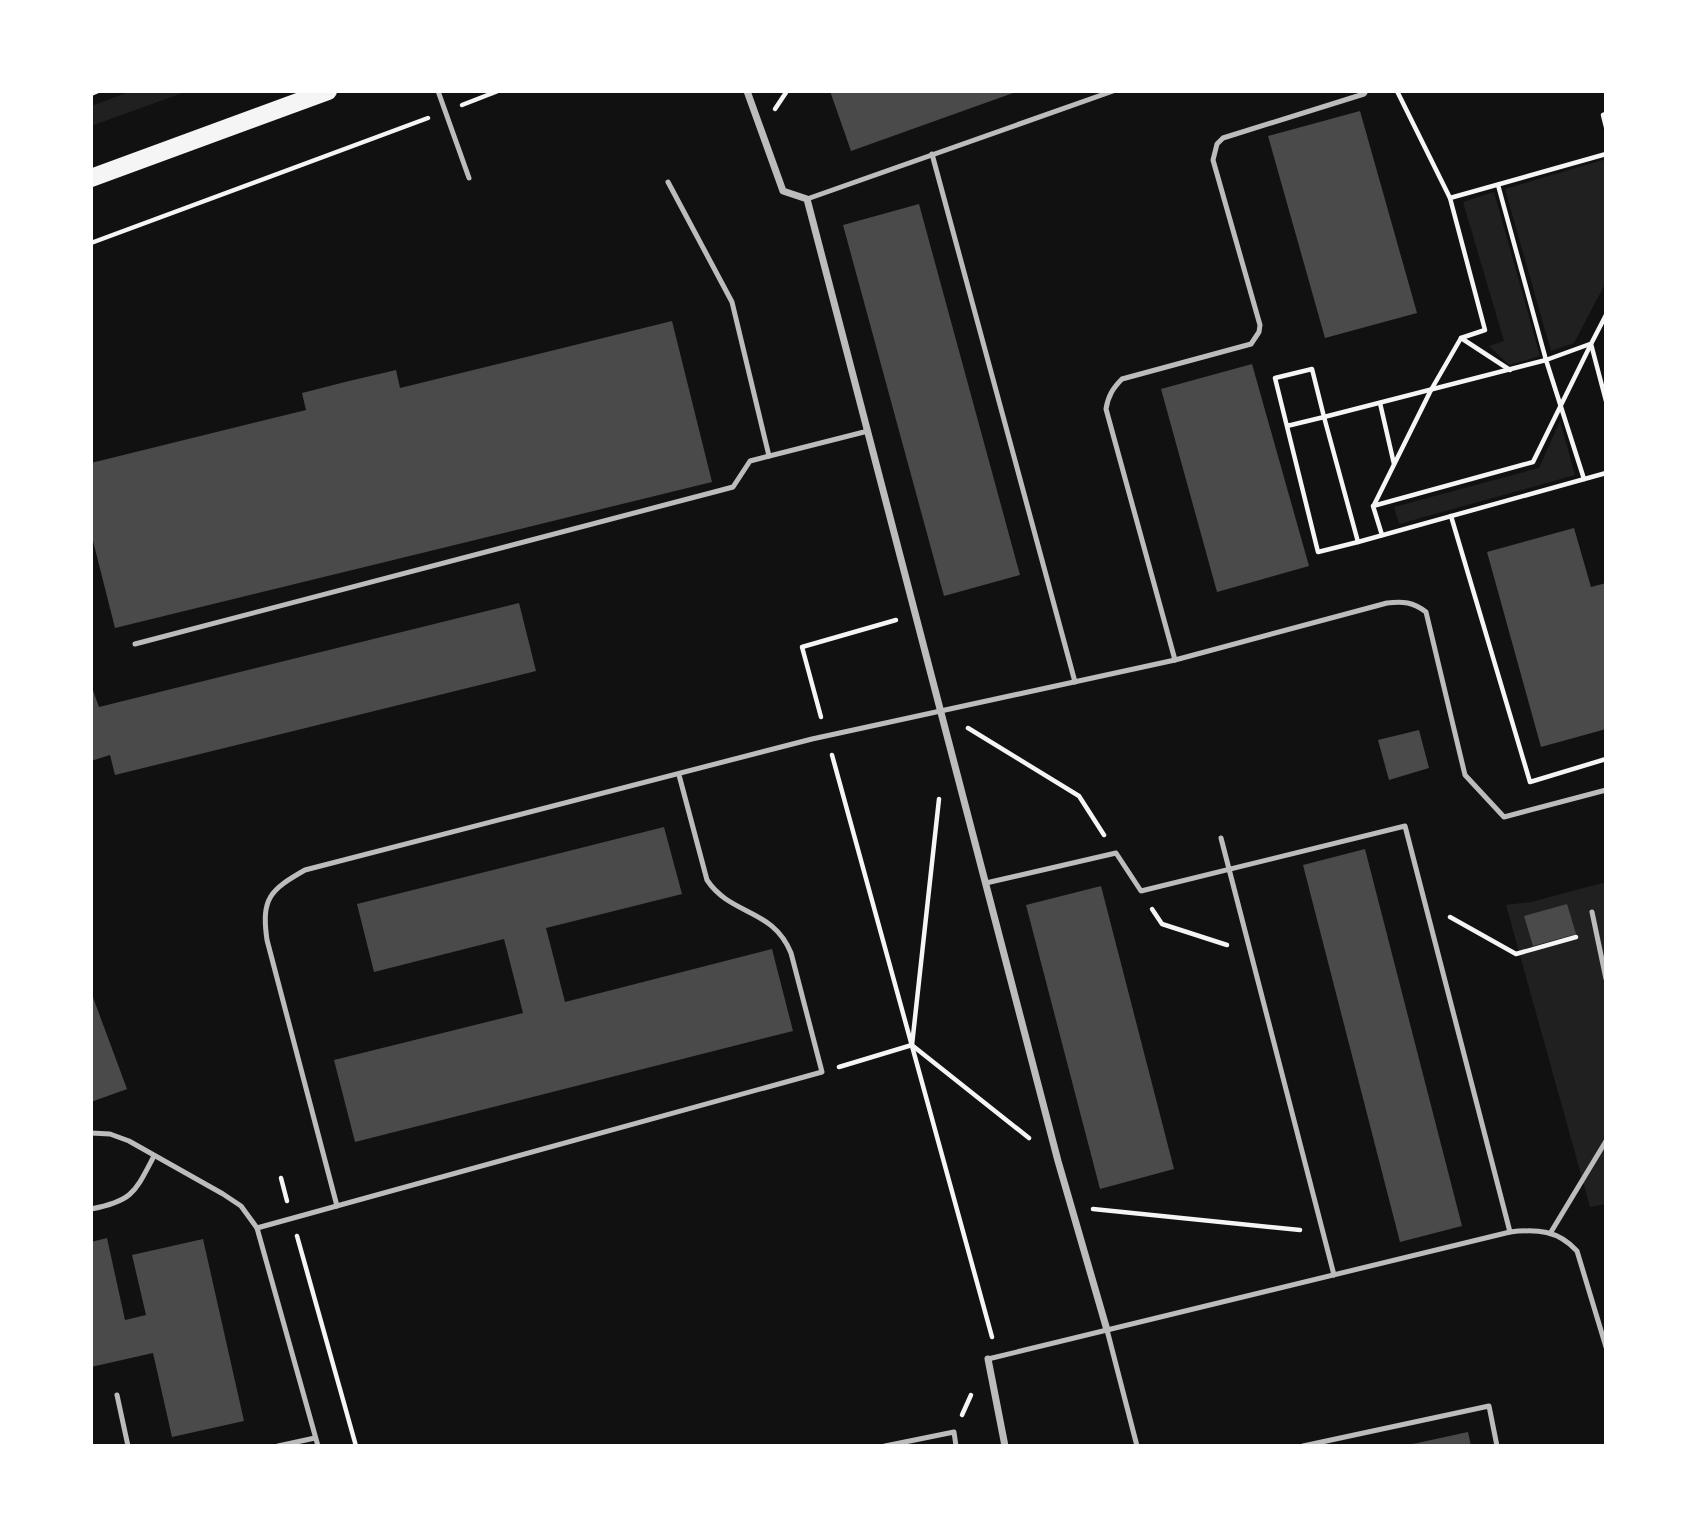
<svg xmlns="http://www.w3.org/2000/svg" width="1697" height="1537" viewBox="0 0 1697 1537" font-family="'Playfair Display',serif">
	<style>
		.green { fill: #202020 }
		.building { fill: #4a4a4a }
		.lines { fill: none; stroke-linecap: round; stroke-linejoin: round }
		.path { stroke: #f5f5f5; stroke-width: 4.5 }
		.service { stroke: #bcbcbc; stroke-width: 5 }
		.minor { stroke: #bcbcbc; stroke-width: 7 }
		.primary { stroke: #f5f5f5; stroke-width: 18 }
	</style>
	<rect width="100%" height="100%" fill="#111"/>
	<g class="green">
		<polygon points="132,91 188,91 91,126 91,106"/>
		<polygon points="1606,159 1606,282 1574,343 1551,351 1505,189"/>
		<polygon points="1494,192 1540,356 1509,365 1489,346 1504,341 1463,202"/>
		<polygon points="1560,421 1575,475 1399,524 1394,507 1539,468"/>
		<polygon points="1606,882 1606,1204 1590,1207 1506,905 1531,902"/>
	</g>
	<g class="building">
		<polygon points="830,91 1019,91 851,151"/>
		<polygon points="1360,111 1417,313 1325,338 1268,136"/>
		<polygon points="919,204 1020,575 944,596 843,225"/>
		<polygon points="672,321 712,482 115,628 91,533 91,463 306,410 302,393 349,381 396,370 400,388"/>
		<polygon points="1252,364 1309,566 1217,592 1161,389"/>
		<polygon points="1574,528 1591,587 1606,583 1606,729 1541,747 1487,552"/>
		<polygon points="519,603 536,671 115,775 110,755 91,761 91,685 99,707"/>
		<polygon points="1419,730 1429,768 1389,780 1378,740"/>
		<polygon points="664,827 682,894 546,928 565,1002 772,949 793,1031 355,1142 334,1060 523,1013 504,939 374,972 357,904"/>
		<polygon points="1365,849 1462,1226 1400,1242 1303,865"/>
		<polygon points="1101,886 1174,1169 1100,1189 1026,905"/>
		<polygon points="1567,904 1576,934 1533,946 1524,916"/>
		<polygon points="91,992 127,1089 91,1102"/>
		<polygon points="107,1238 125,1320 146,1315 132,1255 203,1239 244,1421 172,1437 153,1353 91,1367 91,1242"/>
		<polygon points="1468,1432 1471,1446 1408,1446 1408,1445"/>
	</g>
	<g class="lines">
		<g class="path">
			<polyline points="1397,91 1450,198 1485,330 1461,338"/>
			<polyline points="91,94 98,91"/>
			<polyline points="462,105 498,91"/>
			<polyline points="775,109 787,91"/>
			<polyline points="1606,114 1603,115 1606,127"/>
			<polyline points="1498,185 1546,360 1324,417 1358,542 1606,473"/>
			<polyline points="1450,198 1606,154"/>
			<polyline points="91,243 428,118"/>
			<polyline points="1606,315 1591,344 1606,401"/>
			<polyline points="1380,403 1394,464"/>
			<polyline points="1287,426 1324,417 1312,369 1275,378 1318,552 1358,542"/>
			<polyline points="1584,479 1546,360 1590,344"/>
			<polyline points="1374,505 1431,390 1461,338 1510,370"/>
			<polyline points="1451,516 1530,782 1606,759"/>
			<polyline points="1382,535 1373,506 1533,462 1591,344"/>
			<polyline points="821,717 802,647 896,620"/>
			<polyline points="968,728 1079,796 1104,835"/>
			<polyline points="832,755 992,1337"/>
			<polyline points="1152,909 1162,924 1227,945"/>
			<polyline points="1450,917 1516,954 1576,937"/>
			<polyline points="913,1046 1029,1138"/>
			<polyline points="839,1067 912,1045 939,799"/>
			<polyline points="281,1178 287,1201"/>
			<polyline points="1093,1209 1300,1230"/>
			<polyline points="297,1236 356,1446"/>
			<polyline points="962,1415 971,1395"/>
		</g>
		<g class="service">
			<polyline points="438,91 469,178"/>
			<path d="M1366,91L1364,94L1223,138L1217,144L1213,160L1260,325L1259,332L1251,344L1122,379C1113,388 1108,396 1106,409L1175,660L1387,603C1403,601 1413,602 1426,612L1465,775L1504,817L1606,790"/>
			<polyline points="932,154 1075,682"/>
			<polyline points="668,182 732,302 769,456"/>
			<polyline points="807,199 1113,91"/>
			<polyline points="135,644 718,491 733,487 750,461 868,431"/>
			<polyline points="1221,838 1334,1275"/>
			<polyline points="986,883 1116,853 1141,891 1405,826 1510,1232"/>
			<polyline points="1592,912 1606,979"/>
			<polyline points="91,1133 110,1134 129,1141 223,1194 241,1206 257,1228 318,1446"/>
			<path d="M337,1206L267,940C261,898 270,890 305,870L812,739L1175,660"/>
			<path d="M91,1209C133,1201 135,1192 154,1156"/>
			<path d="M257,1228L822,1072L791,953C773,908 731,916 707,880L679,775"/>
			<polyline points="1551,1232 1606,1141"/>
			<polyline points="1107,1330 1137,1446"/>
			<path d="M988,1359L1510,1232C1537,1229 1558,1230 1577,1251L1606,1347"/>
			<polyline points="117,1395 128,1446"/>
			<polyline points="278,1446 315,1438"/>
			<polyline points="885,1446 954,1432 956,1446"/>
			<polyline points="1303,1446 1489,1406 1497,1446"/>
		</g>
		<g class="minor">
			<polyline points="747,91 783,191 807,199 1058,1161 1107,1330"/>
			<polyline points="988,1359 1005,1446"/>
		</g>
		<polyline class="primary" points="91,178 328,91"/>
	</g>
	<rect width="1697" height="1537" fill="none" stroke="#ffffff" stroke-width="186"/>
</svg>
